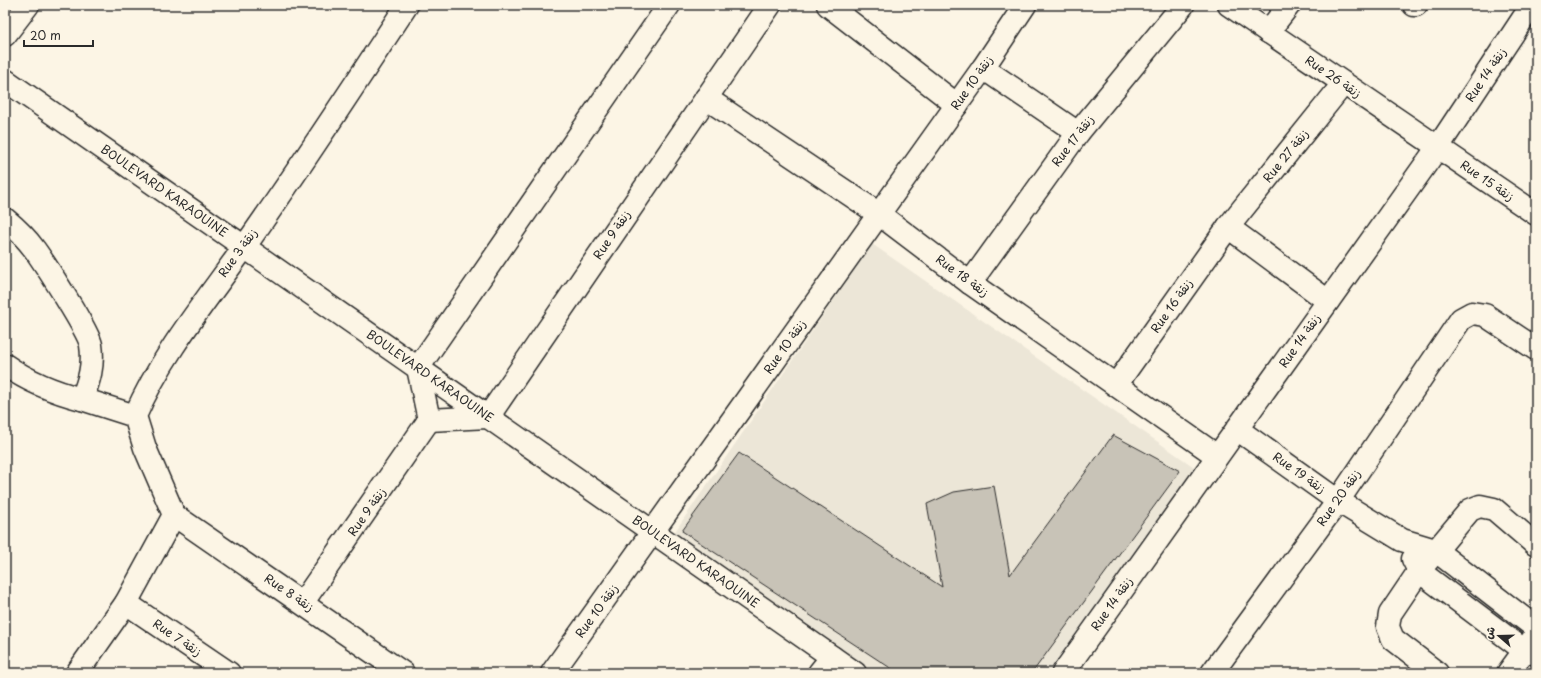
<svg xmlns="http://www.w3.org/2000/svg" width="1541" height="678" viewBox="0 0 1541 678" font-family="'Playpen Sans','Playpen Sans Arabic',sans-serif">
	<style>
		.built { fill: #ece6d7 }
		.building { fill: #c8c3b7; stroke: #2b2b2b }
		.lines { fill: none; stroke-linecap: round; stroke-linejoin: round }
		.minor-casing { stroke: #2b2b2b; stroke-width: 25 }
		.minor { stroke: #fcf5e5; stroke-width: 22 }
		.labels { text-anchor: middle; stroke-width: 4; stroke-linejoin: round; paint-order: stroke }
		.street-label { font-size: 12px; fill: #2b2b2b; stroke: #fcf5e5 }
	</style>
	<rect width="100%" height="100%" fill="#fcf5e5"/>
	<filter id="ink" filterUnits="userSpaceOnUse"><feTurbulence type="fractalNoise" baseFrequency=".025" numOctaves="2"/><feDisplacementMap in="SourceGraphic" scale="8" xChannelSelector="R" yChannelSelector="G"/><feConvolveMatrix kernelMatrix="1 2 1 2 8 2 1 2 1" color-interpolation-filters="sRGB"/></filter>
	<g filter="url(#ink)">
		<polygon class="built" points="872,244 1197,469 1056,673 870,673 672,536"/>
		<polygon class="building" points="1113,435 1180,471 1032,673 898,673 682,531 739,453 942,587 927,504 954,492 994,486 1010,575"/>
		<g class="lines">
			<g class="minor-casing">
				<g id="minor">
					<polyline points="828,5 957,105"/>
					<polyline points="1229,5 1536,214"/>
					<polyline points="1414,5 1416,5"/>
					<polyline points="1268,32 1289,5"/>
					<polyline points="5,35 28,5"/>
					<polyline points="983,68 1078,133"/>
					<path id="s1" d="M5,80L855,673"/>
					<polyline points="706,98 879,214 970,283 1217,456"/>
					<path d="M5,219C16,228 27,239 35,250C45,264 89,332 91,345C94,365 89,381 82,399C54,392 28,381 5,365"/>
					<polyline points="1228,227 1328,301"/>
					<polyline points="970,283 1078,133 1183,5"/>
					<polyline points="1116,385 1228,227 1343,84"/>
					<polyline points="82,399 135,416"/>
					<polyline points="429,420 488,417 770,5"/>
					<polyline points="1237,429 1338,501 1402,540 1435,550 1536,628"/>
					<path d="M174,515L145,448L135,416C162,354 206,301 245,246C301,167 354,86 407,5"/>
					<polyline points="174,515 403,673"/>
					<polyline points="1413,559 1419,571 1525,651 1536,654"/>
					<polyline points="303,602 429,420 418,368 669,5"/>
					<polyline points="126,603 229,673"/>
					<polyline points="77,673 126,603 174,515"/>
					<polyline points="552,673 983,68 1025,5"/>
					<polyline points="819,673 832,657"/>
					<polyline points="1063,673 1438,147 1532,5"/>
					<polyline points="1212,673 1338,501 1461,319 1472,313 1485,315 1536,349"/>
					<polyline points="1437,673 1393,639 1388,627 1390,614 1419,571 1470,510 1480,506 1494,509 1536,545"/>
					<polyline points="1508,673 1533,639"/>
				</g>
			</g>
			<use href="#minor" class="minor"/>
		</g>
	</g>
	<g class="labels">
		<g class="street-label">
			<text transform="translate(1486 75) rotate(-56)" y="4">Rue 14 زنقة</text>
			<text transform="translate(1333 77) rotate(34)" y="4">Rue 26 زنقة</text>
			<text transform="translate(972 83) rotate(-55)" y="4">Rue 10 زنقة</text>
			<text transform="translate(1073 141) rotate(-53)" y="4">Rue 17 زنقة</text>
			<text transform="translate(1286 156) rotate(-51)" y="4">Rue 27 زنقة</text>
			<text transform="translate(1487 181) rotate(34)" y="4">Rue 15 زنقة</text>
			<text dy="4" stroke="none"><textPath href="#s1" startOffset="194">BOULEVARD KARAOUINE</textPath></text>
			<text transform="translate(612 235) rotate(-56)" y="4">Rue 9 زنقة</text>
			<text transform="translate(238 253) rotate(-54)" y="4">Rue 3 زنقة</text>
			<text transform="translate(962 276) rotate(36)" y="4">Rue 18 زنقة</text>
			<text transform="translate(1172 306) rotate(-55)" y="4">Rue 16 زنقة</text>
			<text transform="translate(1300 341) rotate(-55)" y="4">Rue 14 زنقة</text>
			<text transform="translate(785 347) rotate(-55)" y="4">Rue 10 زنقة</text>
			<text dy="4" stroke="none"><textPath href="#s1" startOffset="518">BOULEVARD KARAOUINE</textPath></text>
			<text transform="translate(1299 473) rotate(35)" y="4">Rue 19 زنقة</text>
			<text transform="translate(1339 498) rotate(-55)" y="4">Rue 20 زنقة</text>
			<text transform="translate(367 512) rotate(-55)" y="4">Rue 9 زنقة</text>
			<text dy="4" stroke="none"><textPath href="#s1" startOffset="842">BOULEVARD KARAOUINE</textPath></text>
			<text transform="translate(289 593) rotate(34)" y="4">Rue 8 زنقة</text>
			<text transform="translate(1112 604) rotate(-55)" y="4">Rue 14 زنقة</text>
			<text transform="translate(597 611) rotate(-54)" y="4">Rue 10 زنقة</text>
			<text transform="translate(177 638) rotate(34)" y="4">Rue 7 زنقة</text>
		</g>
	</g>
	<rect width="1541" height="678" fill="none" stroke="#fcf5e5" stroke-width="20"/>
	<rect x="10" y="10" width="1521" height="658" fill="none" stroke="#2b2b2b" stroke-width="1.5" filter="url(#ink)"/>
	<g transform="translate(1499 636) rotate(290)" stroke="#fcf5e5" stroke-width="3" paint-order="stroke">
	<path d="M0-3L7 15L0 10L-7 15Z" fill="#2b2b2b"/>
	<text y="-6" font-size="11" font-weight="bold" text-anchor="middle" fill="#2b2b2b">ش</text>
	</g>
	<path d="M24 40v6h69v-6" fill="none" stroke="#2b2b2b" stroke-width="2"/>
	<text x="30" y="40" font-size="12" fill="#2b2b2b" stroke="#fcf5e5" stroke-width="3" paint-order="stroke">20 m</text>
</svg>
